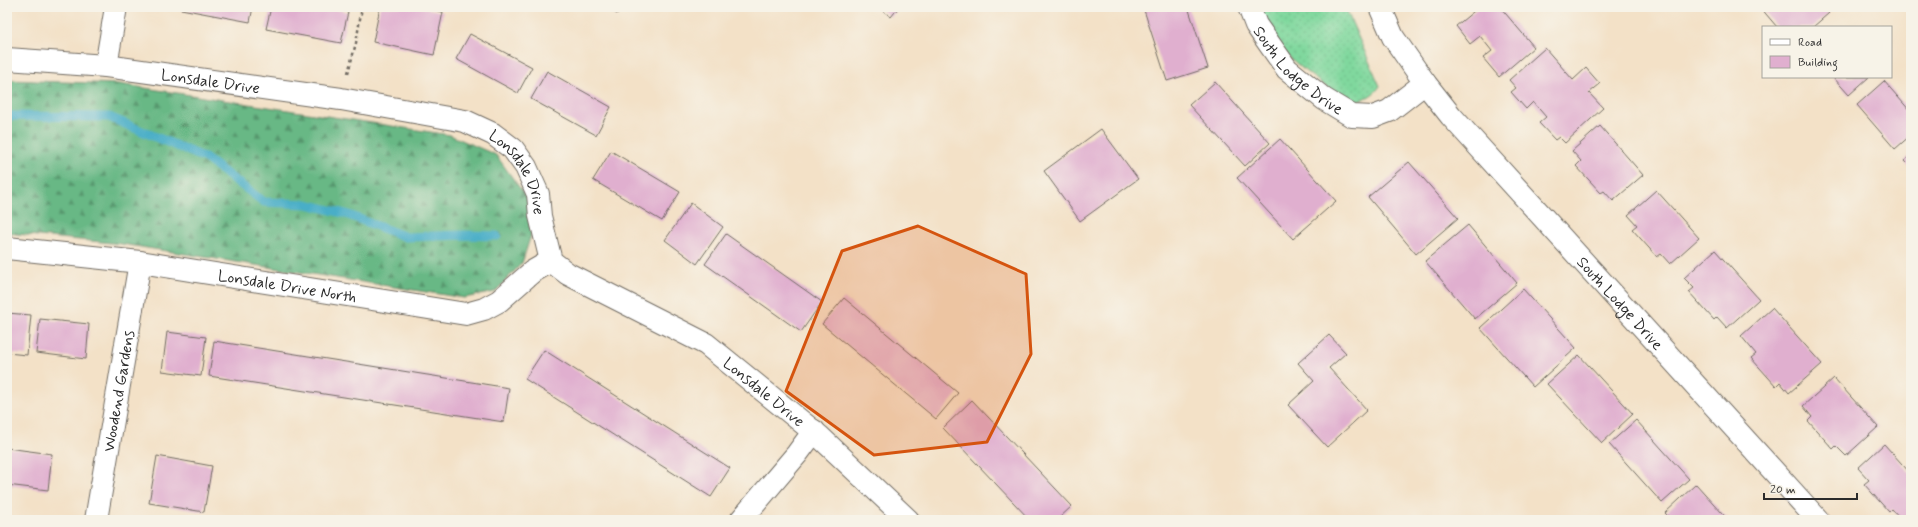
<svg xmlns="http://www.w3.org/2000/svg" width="1918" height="527" viewBox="0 0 1918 527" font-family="Mynerve,sans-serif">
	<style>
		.grass { fill: url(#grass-dots); stroke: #568264 }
		.forest { fill: url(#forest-firs); stroke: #4a7258 }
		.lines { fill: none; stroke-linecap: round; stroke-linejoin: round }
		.stream { stroke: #48aec7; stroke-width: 9 }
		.building { fill: #e0afcf }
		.minor-casing { stroke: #716b62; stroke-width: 24 }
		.path { stroke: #716b62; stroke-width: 2.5; stroke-dasharray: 3 3; stroke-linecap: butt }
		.minor { stroke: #fff; stroke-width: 22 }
		.marked { fill: #d5540f; fill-opacity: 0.2; stroke: #d5540f; stroke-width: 3; stroke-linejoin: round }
		.labels { text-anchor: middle; stroke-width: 3.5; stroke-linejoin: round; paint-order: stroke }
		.street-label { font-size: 16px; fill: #2b2b2b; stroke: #f7f3e8 }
	</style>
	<defs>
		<pattern id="grass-dots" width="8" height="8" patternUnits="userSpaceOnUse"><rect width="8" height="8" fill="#80d89e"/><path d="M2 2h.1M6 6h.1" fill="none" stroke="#6fba88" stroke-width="1.8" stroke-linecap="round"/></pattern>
		<pattern id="forest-firs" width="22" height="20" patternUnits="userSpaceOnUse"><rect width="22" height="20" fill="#68b885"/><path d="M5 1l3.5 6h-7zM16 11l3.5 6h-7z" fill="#56966d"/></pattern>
	</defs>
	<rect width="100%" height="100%" fill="#f7f3e8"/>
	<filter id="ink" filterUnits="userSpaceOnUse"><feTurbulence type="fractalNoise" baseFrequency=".025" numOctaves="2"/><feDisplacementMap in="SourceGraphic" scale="8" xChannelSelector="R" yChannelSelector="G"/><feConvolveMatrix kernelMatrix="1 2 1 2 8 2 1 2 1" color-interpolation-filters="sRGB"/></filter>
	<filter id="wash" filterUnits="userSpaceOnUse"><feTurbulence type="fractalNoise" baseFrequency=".012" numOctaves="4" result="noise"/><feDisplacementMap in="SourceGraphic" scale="16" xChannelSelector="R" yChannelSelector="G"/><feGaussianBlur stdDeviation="0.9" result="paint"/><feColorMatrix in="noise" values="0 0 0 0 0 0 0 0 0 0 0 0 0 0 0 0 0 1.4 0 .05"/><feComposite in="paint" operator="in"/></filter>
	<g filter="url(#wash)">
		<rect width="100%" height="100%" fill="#f3e1c7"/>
		<path class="grass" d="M1256,7H1345L1380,86C1374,95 1362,102 1351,100C1337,98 1291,61 1282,49C1273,36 1265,21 1256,7Z"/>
		<polygon class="forest" points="7,80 119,84 450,135 496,155 527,198 531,235 522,263 495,292 464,298 122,244 7,233"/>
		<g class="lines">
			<polyline class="stream" points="7,116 109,117 205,158 264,202 307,204 346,214 406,237 463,235 497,236"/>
		</g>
		<g id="blocks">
			<g class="building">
				<polygon points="181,7 253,7 250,22 181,9"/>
				<polygon points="271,7 323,7 348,12 341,43 266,29"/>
				<polygon points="380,7 420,7 443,12 434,55 373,42"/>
				<polygon points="604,7 621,7 617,14"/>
				<polygon points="878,7 899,7 891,17"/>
				<polygon points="1143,7 1188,7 1208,68 1167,81"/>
				<polygon points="1479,7 1500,7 1534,47 1499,77 1483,58 1492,51 1480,36 1470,44 1456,26"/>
				<polygon points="1760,7 1824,7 1829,13 1813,27 1777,27"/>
				<polygon points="470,34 532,67 518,93 456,59"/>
				<polygon points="1545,48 1573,80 1586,68 1600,84 1589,93 1603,108 1565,143 1559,137 1555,140 1539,123 1546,117 1533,102 1526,109 1511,92 1516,88 1509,80"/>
				<polygon points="547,71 611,107 596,135 531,99"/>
				<polygon points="1833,77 1869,77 1849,95"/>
				<polygon points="1884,81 1911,112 1911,135 1895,149 1857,105"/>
				<polygon points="1215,82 1270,143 1245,166 1189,105"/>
				<polygon points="1600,126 1643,175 1613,201 1604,191 1601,193 1576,166 1581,161 1572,151"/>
				<polygon points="1101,129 1138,179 1080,221 1044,171"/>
				<polygon points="1280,139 1336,201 1293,239 1237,178"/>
				<polygon points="611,151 680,192 662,221 593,180"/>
				<polygon points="1911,155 1911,168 1904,161"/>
				<polygon points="1409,162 1458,218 1416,254 1368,197"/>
				<polygon points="1656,190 1699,238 1670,264 1661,254 1657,257 1632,229 1637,225 1628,215"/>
				<polygon points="691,203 723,227 697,264 665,240"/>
				<polygon points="1468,225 1517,283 1475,319 1425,261"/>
				<polygon points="726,234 822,302 801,332 705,264"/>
				<polygon points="1715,250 1759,299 1727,328 1717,317 1714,320 1689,292 1694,288 1684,278"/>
				<polygon points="1523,289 1576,348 1533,387 1480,328"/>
				<polygon points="844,298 958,393 936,419 822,324"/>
				<polygon points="1772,308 1822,364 1789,393 1780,382 1776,386 1751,358 1756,354 1741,336"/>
				<polygon points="7,313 31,315 27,355 7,353"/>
				<polygon points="40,319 89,324 86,359 36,353"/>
				<polygon points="167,332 206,337 201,376 162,371"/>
				<polygon points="1329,335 1346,353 1329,368 1367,410 1327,447 1288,405 1314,381 1298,363"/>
				<polygon points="214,341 509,388 504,422 209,376"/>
				<polygon points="544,350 730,468 711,497 525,379"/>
				<polygon points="1579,355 1633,414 1602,443 1547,384"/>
				<polygon points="1834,378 1878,427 1846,456 1836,446 1833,449 1808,421 1812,417 1803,406"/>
				<polygon points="972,400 1072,506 1057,520 1030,520 943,428"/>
				<polygon points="1636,420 1689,479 1662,503 1609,444"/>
				<polygon points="1884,444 1911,474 1911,516 1907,520 1902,520 1892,509 1889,512 1864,484 1869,480 1858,468"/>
				<polygon points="7,448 52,454 48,490 7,485"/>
				<polygon points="157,456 212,466 204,512 149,503"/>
				<polygon points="1696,484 1722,513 1728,520 1672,520 1665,513"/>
			</g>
		</g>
	</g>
	<g filter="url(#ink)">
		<use href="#blocks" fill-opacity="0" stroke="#716b62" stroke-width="1"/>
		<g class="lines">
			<g class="minor-casing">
				<g id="minor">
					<path id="s1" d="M1249,7L1256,25L1287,69L1324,99L1352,116L1373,117L1389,111L1425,83"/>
					<path id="s2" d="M1380,7L1393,37L1425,83L1451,116L1818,520"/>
					<path id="s3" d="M7,59L106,66L341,99L465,121L493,134L513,149L526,167L538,194L540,216L551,261L568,274L706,344L819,436L908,520"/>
					<polyline points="106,66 116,7"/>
					<path id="s4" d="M7,248L140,262L466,314L484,309L499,301L532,272L551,261"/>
					<path id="s5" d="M96,520L140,262"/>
					<polyline points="741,520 797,454 814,431"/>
				</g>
			</g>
			<polyline class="path" points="348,73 356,43 362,7"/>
			<use href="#minor" class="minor"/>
		</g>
	</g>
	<path class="marked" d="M918,226L1026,274L1031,354L987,442L874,455L786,391L842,251Z"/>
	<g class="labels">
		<g class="street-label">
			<text dy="6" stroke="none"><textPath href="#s1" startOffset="82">South Lodge Drive</textPath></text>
			<text dy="6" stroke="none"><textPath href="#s3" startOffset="205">Lonsdale Drive</textPath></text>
			<text dy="6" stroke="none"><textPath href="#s3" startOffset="541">Lonsdale Drive</textPath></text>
			<text dy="6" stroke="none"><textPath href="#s4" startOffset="283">Lonsdale Drive North</textPath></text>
			<text dy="6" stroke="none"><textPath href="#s2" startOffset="383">South Lodge Drive</textPath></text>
			<text dy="6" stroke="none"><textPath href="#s5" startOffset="131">Woodend Gardens</textPath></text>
			<text dy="6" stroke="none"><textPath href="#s3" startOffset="890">Lonsdale Drive</textPath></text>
		</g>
	</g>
	<rect width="1918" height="527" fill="none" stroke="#f7f3e8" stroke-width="24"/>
	<rect x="1762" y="26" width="130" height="52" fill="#f7f3e8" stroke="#a5a39c"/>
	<rect x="1770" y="39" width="20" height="6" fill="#ffffff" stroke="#a5a39c"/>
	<text x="1798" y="46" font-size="12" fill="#2b2b2b">Road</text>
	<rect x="1770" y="56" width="20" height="12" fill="#e0afcf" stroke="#a5a39c"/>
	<text x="1798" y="66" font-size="12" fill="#2b2b2b">Building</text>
	<path d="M1764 493v6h93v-6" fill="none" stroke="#2b2b2b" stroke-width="2"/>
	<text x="1770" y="493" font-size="12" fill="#2b2b2b" stroke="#f7f3e8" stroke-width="3" paint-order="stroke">20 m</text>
</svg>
